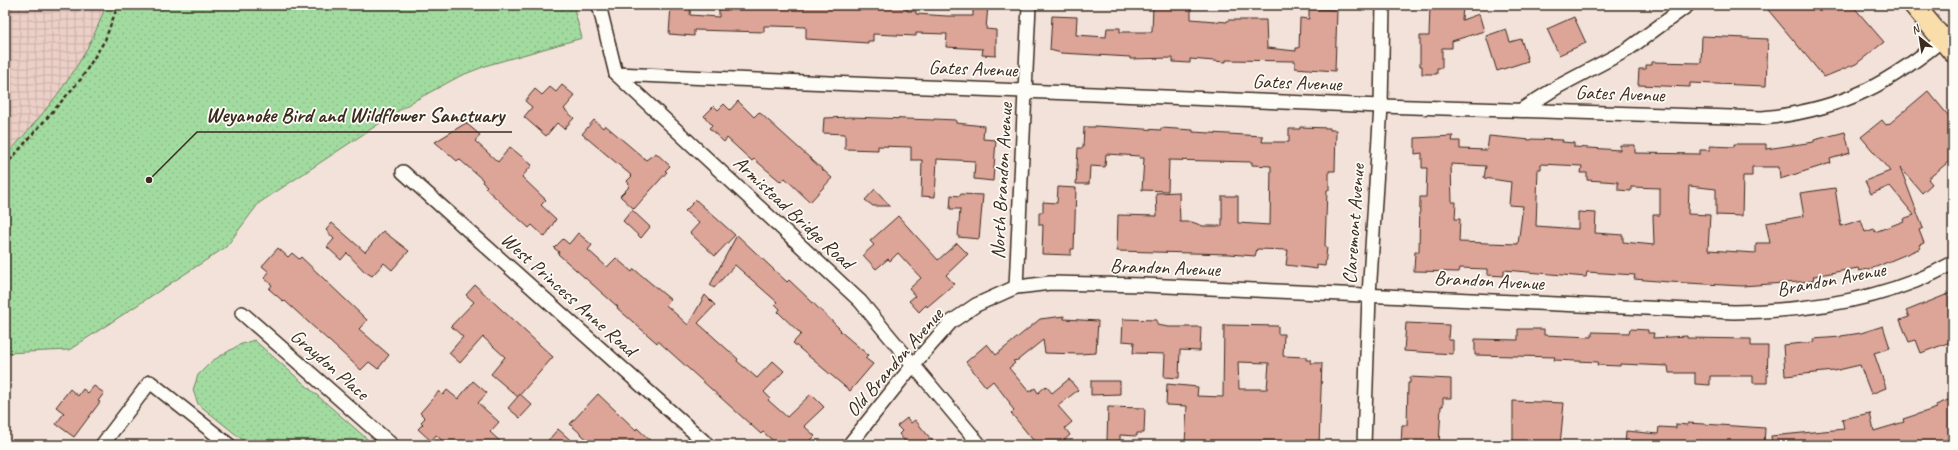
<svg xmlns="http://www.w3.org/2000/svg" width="1958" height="450" viewBox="0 0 1958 450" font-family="Caveat,sans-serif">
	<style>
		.industrial { fill: url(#industrial-grid) }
		.park { fill: url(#park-dots); stroke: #6e825f }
		.building { fill: #dda498; stroke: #3b2a1e; fill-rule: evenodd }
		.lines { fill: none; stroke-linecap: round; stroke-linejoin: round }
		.minor-casing { stroke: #3b2a1e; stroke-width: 16 }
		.primary-casing { stroke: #3b2a1e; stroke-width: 23 }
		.path { stroke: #3b2a1e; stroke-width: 2.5; stroke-dasharray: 4 3; stroke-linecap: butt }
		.minor { stroke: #fdfcf7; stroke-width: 13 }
		.primary { stroke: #f9ddab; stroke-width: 20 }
		.labels { text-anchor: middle; stroke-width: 3.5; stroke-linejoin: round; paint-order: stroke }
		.street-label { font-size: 20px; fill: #3b2a1e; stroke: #fdfcf7 }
		.leader { fill: none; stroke: #3b2a1e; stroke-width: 1.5 }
		.callout-dot { fill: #3b2a1e; stroke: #fdfcf7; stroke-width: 1.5 }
		.callout-label { font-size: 21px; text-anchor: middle; font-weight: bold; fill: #3b2a1e; stroke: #fdfcf7; stroke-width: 3.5; stroke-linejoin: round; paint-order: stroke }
	</style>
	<defs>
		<pattern id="industrial-grid" width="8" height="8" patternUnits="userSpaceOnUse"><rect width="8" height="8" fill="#eccfc6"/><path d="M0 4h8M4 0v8" fill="none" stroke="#cbb2aa"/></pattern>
		<pattern id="park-dots" width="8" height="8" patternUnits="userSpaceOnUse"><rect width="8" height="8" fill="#a2dba0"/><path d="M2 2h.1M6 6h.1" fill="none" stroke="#8cbc89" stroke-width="1.8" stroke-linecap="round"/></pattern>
	</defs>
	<rect width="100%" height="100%" fill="#f3e2da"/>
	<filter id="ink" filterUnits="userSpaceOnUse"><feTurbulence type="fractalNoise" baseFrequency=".025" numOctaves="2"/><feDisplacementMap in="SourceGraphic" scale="8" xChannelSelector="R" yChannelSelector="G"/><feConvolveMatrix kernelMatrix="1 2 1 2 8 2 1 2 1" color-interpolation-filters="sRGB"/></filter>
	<g filter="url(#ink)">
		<polygon class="industrial" points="5,5 106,5 93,38 64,88 5,157"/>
		<g class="park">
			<path d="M106,5H573L582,38L488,65L460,76L412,102L259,203L226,247L69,350L5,353V157C48,108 84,68 106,5Z"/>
			<polygon points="254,340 374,445 249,445 198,404 193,390 198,375 212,361 239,345"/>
		</g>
		<g class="building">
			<polygon points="671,5 691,5 690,15 719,17 719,5 867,5 907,7 907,11 916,11 916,14 947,16 973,16 973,5 988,5 986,29 996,30 996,56 982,55 983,49 946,47 947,34 916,33 916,36 873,34 873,41 868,41 868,43 806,39 806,27 772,26 764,26 764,32 694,30 694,36 669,34"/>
			<polygon points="1153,5 1191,5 1191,19 1227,22 1228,20 1266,20 1267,48 1296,51 1296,48 1299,48 1300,18 1309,19 1309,9 1337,10 1335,71 1295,68 1295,61 1226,60 1226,62 1190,59 1190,63 1173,62 1173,58 1130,59 1130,57 1061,53 1050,50 1052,16 1077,17 1076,35 1106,37 1107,28 1120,28 1120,32 1152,32"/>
			<polygon points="1430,5 1463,5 1462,20 1479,14 1484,31 1452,41 1452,48 1442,48 1442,68 1437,68 1437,74 1422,74 1422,66 1420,66 1420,36 1429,36"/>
			<polygon points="1764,5 1852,5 1884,42 1856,64 1824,77"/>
			<polygon points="1574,17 1586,43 1559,55 1547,29"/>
			<polygon points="1506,29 1510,42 1521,39 1528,61 1497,71 1486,36"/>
			<polygon points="1702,36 1768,39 1766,86 1690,83 1690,87 1638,85 1639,69 1646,69 1646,65 1652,65 1652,62 1701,63"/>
			<polygon points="562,85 575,96 564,109 574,118 564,129 557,123 546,136 524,117 532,107 525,101 535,89 542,95 550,87 556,92"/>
			<path d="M1928,91L1953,121V158L1928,179L1932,184L1922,193L1900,167L1923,228L1919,230L1924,243L1919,245L1921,248L1876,267L1859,271L1858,268L1814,276L1813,281L1742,286L1669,282L1634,279L1635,275L1587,272L1586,277L1504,270V276L1487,275V269L1460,268L1459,272L1414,271L1415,252H1419L1420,197H1426L1427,168H1422V153L1415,154V138L1453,136L1452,141H1460V149L1487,150L1489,136L1531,140V139L1563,140L1562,142L1574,143V147L1620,150V145H1635V153L1700,154V150H1710V146L1734,147V144H1766V149L1814,142V140L1845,132L1850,153L1830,159L1831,163L1780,179L1779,167H1752V176H1743L1742,216L1716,215V189L1689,186L1688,214L1710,215L1708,250L1756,253V243H1770L1766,223L1804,216L1800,193L1835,188L1841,226L1861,220L1865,232L1874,229L1875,232L1904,221L1903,219L1914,215L1890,186L1871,194L1865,181L1890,171L1861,137L1882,120L1886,125L1889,124ZM1451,164L1486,166L1484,178L1511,182L1509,205L1523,206L1518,244L1459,242L1460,219H1455L1456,202H1452ZM1541,164L1582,166L1581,173H1587V180L1618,182V190L1631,191V187L1660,188V215H1653L1654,245L1623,242V235L1595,233L1596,213L1578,212V229L1536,226L1538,169H1541Z"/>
			<polygon points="738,101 754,117 759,112 832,178 810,202 785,178 781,182 754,159 752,161 727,138 724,142 709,128 712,125 704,116 714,106 718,110 724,104 730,110"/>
			<polygon points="851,117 934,120 934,119 956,120 956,123 984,126 983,139 996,140 993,181 974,179 975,161 937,159 935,197 921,196 922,160 911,160 911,147 878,146 878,150 845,149 845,134 823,133 824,118"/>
			<polygon points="594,120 603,128 605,125 646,160 656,153 670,166 665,171 667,172 634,209 620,196 628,188 629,184 627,181 632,176 582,134"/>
			<polygon points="466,123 480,135 475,141 498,162 510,147 532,165 522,177 546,200 541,205 556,219 545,237 532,225 529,228 485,188 487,186 482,182 483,180 459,159 457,161 435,142"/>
			<polygon points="1095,126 1161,130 1161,128 1193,130 1193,132 1263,136 1262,142 1289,142 1289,129 1300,129 1300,127 1330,128 1330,130 1336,130 1335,171 1329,171 1329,190 1327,190 1325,247 1327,247 1325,266 1317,265 1317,269 1286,265 1288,250 1257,249 1255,256 1229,254 1117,251 1118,215 1157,216 1156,193 1179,192 1180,222 1192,222 1203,226 1222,226 1222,196 1238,196 1238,223 1270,225 1271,166 1252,165 1252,162 1169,160 1168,191 1142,190 1144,158 1139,158 1140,156 1106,154 1105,167 1090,166 1089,184 1076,184 1078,148 1083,148 1084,127 1095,127"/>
			<polygon points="1058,187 1076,188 1074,249 1071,249 1071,255 1042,254 1043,225 1039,225 1039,212 1043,212 1043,202 1057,203"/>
			<polygon points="875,189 890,206 873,206 865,200"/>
			<polygon points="960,194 983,195 979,239 958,237 960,209 950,209 951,195 960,196"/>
			<polygon points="696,200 735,235 715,256 690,233 699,223 685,211"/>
			<polygon points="632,210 650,227 641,238 623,221"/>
			<polygon points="898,216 938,260 957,243 968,254 946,275 954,284 927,307 926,305 919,312 909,301 915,296 909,289 921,278 898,253 890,261 888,259 876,269 863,255 874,245 870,241"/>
			<polygon points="332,223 365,252 383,231 409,251 392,270 384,263 372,276 364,271 347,253 341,260 327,247 334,239 326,230"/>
			<polygon points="578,233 592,245 588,250 607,267 616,258 632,272 634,269 671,300 666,305 688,325 705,295 715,305 698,323 738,359 737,361 757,378 773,361 784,371 764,392 770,398 768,400 787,417 811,394 824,407 804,426 815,436 806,445 778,445 763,432 761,434 658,341 657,343 617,308 618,307 558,254 559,252 554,248 563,239 569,244"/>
			<polygon points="737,235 787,282 789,280 809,299 841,330 840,331 868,355 865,358 873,364 850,391 793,343 801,334 778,312 780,309 775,304 777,302 735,265 714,288 710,285"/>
			<polygon points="278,248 288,257 292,253 299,259 301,257 367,320 359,329 389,355 378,369 369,362 361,370 285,301 284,302 269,289 272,285 264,278 269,272 262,266"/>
			<polygon points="475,285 553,357 518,397 491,374 505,357 483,337 460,363 449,353 463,337 451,326 474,302 466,295"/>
			<polygon points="1953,292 1953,341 1921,353 1916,340 1909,342 1900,320 1909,317 1906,311"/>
			<polygon points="1064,316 1064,319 1098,321 1096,353 1079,354 1045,353 1043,340 1018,360 1013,361 1015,363 1009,368 1029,392 1035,388 1038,393 1046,386 1052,393 1069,379 1078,390 1058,406 1072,422 1065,428 1070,435 1059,445 1037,445 1011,413 1014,410 1009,404 1010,403 993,381 986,387 966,362 987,344 996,355 1040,319"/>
			<polygon points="1123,319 1157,320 1157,325 1169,327 1201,327 1200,351 1180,350 1179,378 1164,377 1165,354 1133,353 1134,342 1122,341"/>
			<polygon points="1406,323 1449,325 1448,340 1453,340 1453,354 1404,351"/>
			<path d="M1224,325L1278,326V334H1284L1283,356L1306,357V360H1311V363H1322L1319,445H1284V442L1255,441V444H1185L1187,406L1166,405L1167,384L1198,387L1197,396L1223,397ZM1238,362L1269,363L1267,389H1239Z"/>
			<polygon points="1883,326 1890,348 1874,353 1886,388 1871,394 1860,365 1834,371 1785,376 1783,345 1814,342 1813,339 1841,337 1841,336 1861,333"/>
			<polygon points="1518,329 1544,329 1544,335 1592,337 1592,332 1629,333 1630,329 1648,330 1648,333 1654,333 1653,338 1687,336 1687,338 1751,339 1751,346 1768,346 1767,383 1753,383 1753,376 1710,376 1710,385 1695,384 1695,373 1669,373 1668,366 1620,364 1620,366 1597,365 1598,362 1554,360 1555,357 1475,355 1475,339 1518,340"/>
			<polygon points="1410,377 1451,379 1451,398 1443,398 1443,406 1441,406 1439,445 1401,445 1402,425 1407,425 1408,383 1410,383"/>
			<polygon points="473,381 487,393 478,403 499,422 490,432 504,445 447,445 436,435 431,441 418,429 423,424 421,422 425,418 420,413 439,391 443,395 447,390 458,399"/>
			<polygon points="1091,381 1120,381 1120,394 1091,395"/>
			<polygon points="94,386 104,393 98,401 100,402 74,437 56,424 64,413 56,407 70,389 78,396 83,389 88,393"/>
			<polygon points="520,394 532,405 520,418 508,408"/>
			<polygon points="598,394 636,430 637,428 655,445 593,445 570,424"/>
			<polygon points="1953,398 1953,440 1938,445 1772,445 1771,436 1844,429 1842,419 1870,413 1874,431 1904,422 1903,419 1937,408 1936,405"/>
			<polygon points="1513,401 1564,403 1560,445 1513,445"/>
			<polygon points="1108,407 1145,408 1144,433 1137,433 1137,436 1120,435 1120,441 1107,441"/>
			<polygon points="907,418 911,423 915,420 936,445 908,445 899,434 902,431 897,426"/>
			<polygon points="1688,423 1765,428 1764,445 1625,445 1626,431 1658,434 1659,427 1676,428 1676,424 1688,425"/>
			<polygon points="558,429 576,445 544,445"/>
		</g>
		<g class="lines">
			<g class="minor-casing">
				<g id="minor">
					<polyline points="599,5 616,74 860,301 980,445"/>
					<path d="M616,74L1381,106L1762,118C1844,110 1891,83 1953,31"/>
					<polyline points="1521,110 1559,86 1627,50 1688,5"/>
					<polyline points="403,172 708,445"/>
					<polyline points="1016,287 1029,5"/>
					<polyline points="242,313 392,445"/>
					<polyline points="102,445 150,382 229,445"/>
					<path d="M849,445L913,365L951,322L976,305L1016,287L1026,286L1050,283L1144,285L1734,312C1808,311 1888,300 1953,263"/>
					<polyline points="1364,445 1369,295 1381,106 1383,5"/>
				</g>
			</g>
			<g class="primary-casing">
				<polyline id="primary" points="1914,5 1953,52"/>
			</g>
			<polyline class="path" points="5,166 81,79 105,40 118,5"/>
			<use href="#minor" class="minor"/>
			<use href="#primary" class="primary"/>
		</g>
	</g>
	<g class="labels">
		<g class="street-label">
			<text transform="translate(973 68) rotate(2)" y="7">Gates Avenue</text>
			<text transform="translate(1297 82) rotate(2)" y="7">Gates Avenue</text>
			<text transform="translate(1620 93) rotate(2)" y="7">Gates Avenue</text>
			<text transform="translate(1001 181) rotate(-87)" y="7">North Brandon Avenue</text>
			<text transform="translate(794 212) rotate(43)" y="7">Armistead Bridge Road</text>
			<text transform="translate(1353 224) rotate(-86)" y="7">Claremont Avenue</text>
			<text transform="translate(1165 267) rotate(2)" y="7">Brandon Avenue</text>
			<text transform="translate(1831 279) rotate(-11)" y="7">Brandon Avenue</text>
			<text transform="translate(1489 280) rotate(3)" y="7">Brandon Avenue</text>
			<text transform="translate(569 294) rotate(42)" y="7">West Princess Anne Road</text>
			<text transform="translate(894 362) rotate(-49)" y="7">Old Brandon Avenue</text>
			<text transform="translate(330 364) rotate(41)" y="7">Graydon Place</text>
		</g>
	</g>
	<path class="leader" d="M149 180L197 132H512"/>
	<circle class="callout-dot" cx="149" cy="180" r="4"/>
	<g class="callout-label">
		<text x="355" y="122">Weyanoke Bird and Wildflower Sanctuary</text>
	</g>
	<rect width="1958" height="450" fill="none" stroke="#fdfcf7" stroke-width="20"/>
	<rect x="10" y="10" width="1938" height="430" fill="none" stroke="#3b2a1e" stroke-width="1.5" filter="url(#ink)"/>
	<g transform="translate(1920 38) rotate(330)" stroke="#fdfcf7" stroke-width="3" paint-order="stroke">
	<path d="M0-3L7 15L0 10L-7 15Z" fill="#3b2a1e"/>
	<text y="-6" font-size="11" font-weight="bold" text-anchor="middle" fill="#3b2a1e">N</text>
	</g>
</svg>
